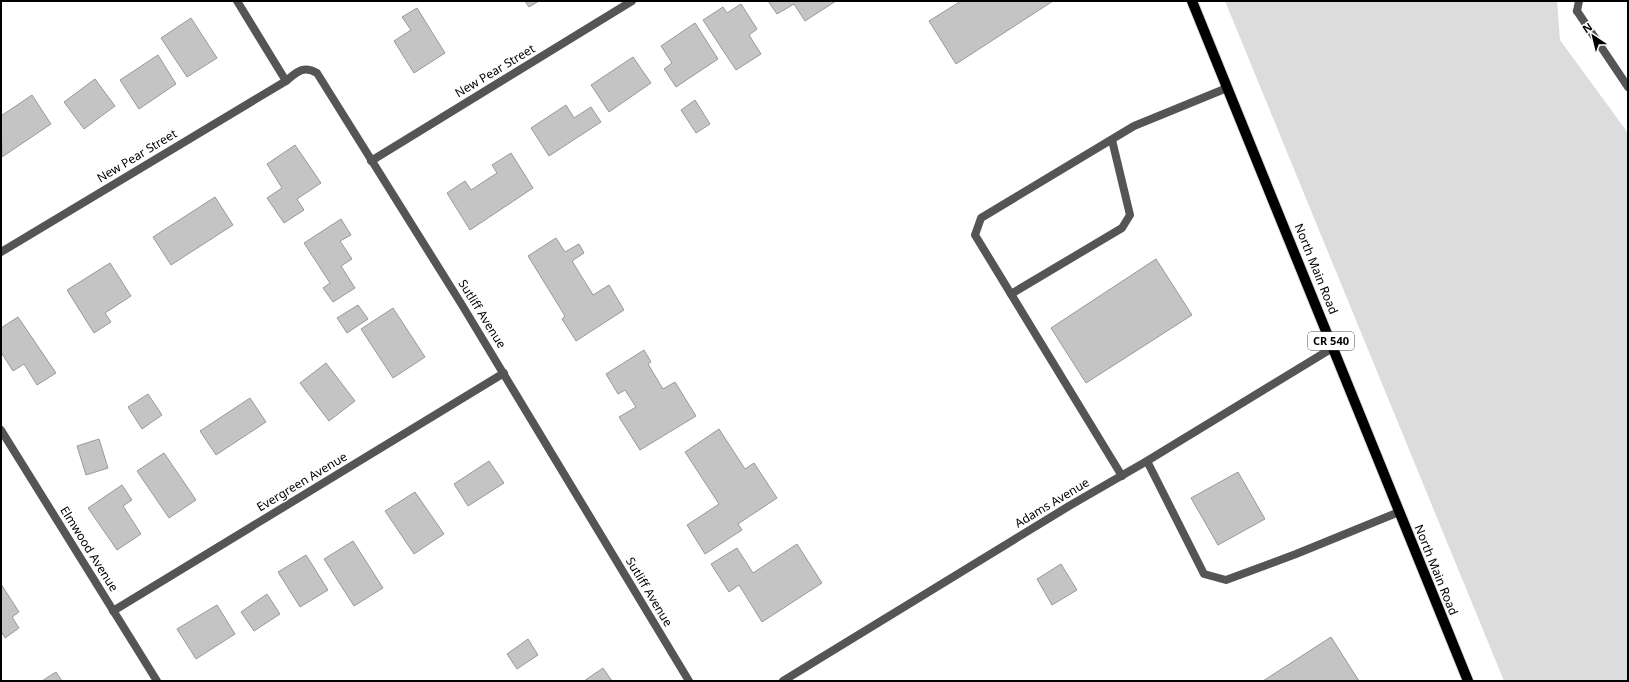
<svg xmlns="http://www.w3.org/2000/svg" width="1629" height="682" viewBox="0 0 1629 682" font-family="'Noto Sans',sans-serif">
	<style>
		.green { fill: #dcdcdc }
		.building { fill: #c4c4c4; stroke: #999 }
		.lines { fill: none; stroke-linecap: round; stroke-linejoin: round }
		.primary-casing { stroke: #dbdbdb; stroke-width: 12 }
		.service { stroke: #555; stroke-width: 8 }
		.minor { stroke: #555; stroke-width: 8 }
		.primary { stroke: #000; stroke-width: 10 }
		.labels { text-anchor: middle; stroke-width: 3; stroke-linejoin: round; paint-order: stroke }
		.shield { fill: #fff; stroke: #4c4c4c; stroke-width: 1 }
		.shield-label { font-size: 11px; font-weight: bold; fill: #000 }
		.street-label { font-size: 12px; fill: #000; stroke: #fff }
	</style>
	<rect width="100%" height="100%" fill="#fff"/>
	<polygon class="green" points="1225,1 1557,1 1560,40 1628,133 1628,681 1504,681"/>
	<g class="building">
		<polygon points="525,1 539,1 529,7"/>
		<polygon points="768,1 836,1 805,21 794,4 777,14"/>
		<polygon points="961,1 1053,1 956,64 929,21"/>
		<polygon points="741,4 757,29 749,35 761,54 736,70 703,20 723,7 727,13"/>
		<polygon points="417,8 445,53 414,73 394,41 411,30 402,17"/>
		<polygon points="191,18 217,58 187,77 161,38"/>
		<polygon points="695,23 718,59 676,87 664,69 672,63 661,46"/>
		<polygon points="158,55 176,84 139,109 120,80"/>
		<polygon points="633,57 651,83 609,112 591,85"/>
		<polygon points="95,79 115,106 84,129 64,102"/>
		<polygon points="32,95 51,124 2,157 1,116"/>
		<polygon points="695,100 710,124 696,133 681,110"/>
		<polygon points="566,105 574,118 591,107 601,122 549,156 531,128"/>
		<polygon points="295,145 321,183 297,199 304,210 284,223 267,198 282,188 267,164"/>
		<polygon points="511,153 533,188 470,230 447,193 465,181 471,190 497,173 492,165"/>
		<polygon points="215,197 233,225 171,265 153,237"/>
		<polygon points="341,219 351,235 340,241 352,259 341,266 355,288 333,302 323,288 330,283 304,243"/>
		<polygon points="556,238 565,252 579,244 584,253 572,261 593,295 609,285 624,310 576,341 562,319 565,316 528,256"/>
		<polygon points="1156,259 1192,315 1086,383 1051,328"/>
		<polygon points="110,263 131,296 105,313 111,322 94,333 67,290"/>
		<polygon points="358,305 368,319 347,333 337,318"/>
		<polygon points="393,308 425,357 393,378 361,329"/>
		<polygon points="18,317 56,373 37,385 24,364 13,371 1,352 1,328"/>
		<polygon points="644,350 651,362 648,364 663,389 675,382 696,416 640,450 619,417 636,407 625,390 618,394 606,374"/>
		<polygon points="326,363 355,401 329,421 300,383"/>
		<polygon points="148,394 162,415 142,429 128,407"/>
		<polygon points="250,398 266,422 216,455 200,431"/>
		<polygon points="719,429 745,469 754,463 777,498 738,524 742,530 705,554 687,525 719,504 685,452"/>
		<polygon points="99,439 108,468 86,475 77,446"/>
		<polygon points="164,453 196,500 169,518 137,471"/>
		<polygon points="489,461 504,483 468,506 454,484"/>
		<polygon points="1238,472 1265,519 1218,545 1191,498"/>
		<polygon points="122,485 132,500 123,506 141,534 117,550 88,508"/>
		<polygon points="415,492 444,534 414,554 385,511"/>
		<polygon points="353,541 383,588 354,606 324,559"/>
		<polygon points="797,544 822,583 762,622 739,585 729,592 711,564 737,548 753,573"/>
		<polygon points="306,555 328,590 300,607 278,572"/>
		<polygon points="1061,564 1077,590 1052,605 1037,579"/>
		<polygon points="1,584 19,612 12,617 19,628 5,638 1,631"/>
		<polygon points="267,594 280,614 254,631 241,612"/>
		<polygon points="217,605 235,634 196,659 177,629"/>
		<polygon points="1331,637 1359,681 1263,681"/>
		<polygon points="528,639 538,655 517,669 507,654"/>
		<polygon points="603,668 612,681 584,681"/>
		<polygon points="56,672 62,681 42,681"/>
	</g>
	<g class="lines">
		<g class="primary-casing">
			<polyline id="primary" points="1192,1 1468,681"/>
		</g>
		<g class="service">
			<polyline points="1577,11 1628,87"/>
			<polyline points="1011,294 1122,228 1130,215 1112,140"/>
			<polyline points="1147,461 1204,574 1226,580 1296,554 1399,512"/>
			<polyline points="1122,476 975,235 981,218 1134,126 1227,88"/>
		</g>
		<g class="minor">
			<polyline points="237,1 286,81"/>
			<polyline points="1577,11 1579,1"/>
			<polyline points="371,161 632,1"/>
			<path d="M1,252L286,81C297,72 303,65 317,73L462,305L689,681"/>
			<polyline points="1,430 157,681"/>
			<polyline points="113,611 504,373"/>
			<polyline points="783,681 1069,506 1147,461 1334,347"/>
		</g>
		<use href="#primary" class="primary"/>
	</g>
	<g class="labels">
		<rect class="shield" x="1308" y="332" width="46" height="18" rx="3"/>
		<g class="shield-label">
			<text x="1331" y="345">CR 540</text>
		</g>
		<g class="street-label">
			<text transform="translate(495 71) rotate(-31)" y="4">New Pear Street</text>
			<text transform="translate(137 156) rotate(-31)" y="4">New Pear Street</text>
			<text transform="translate(1316 269) rotate(68)" y="4">North Main Road</text>
			<text transform="translate(482 314) rotate(58)" y="4">Sutliff Avenue</text>
			<text transform="translate(302 482) rotate(-31)" y="4">Evergreen Avenue</text>
			<text transform="translate(1052 503) rotate(-31)" y="4">Adams Avenue</text>
			<text transform="translate(89 549) rotate(58)" y="4">Elmwood Avenue</text>
			<text transform="translate(1436 570) rotate(68)" y="4">North Main Road</text>
			<text transform="translate(649 592) rotate(59)" y="4">Sutliff Avenue</text>
		</g>
	</g>
	<rect width="1629" height="682" fill="none" stroke="#000000" stroke-width="4"/>
	<g transform="translate(1593 36) rotate(325)" stroke="#ffffff" stroke-width="3" paint-order="stroke">
	<path d="M0-3L7 15L0 10L-7 15Z" fill="#000000"/>
	<text y="-6" font-size="11" font-weight="bold" text-anchor="middle" fill="#000000">N</text>
	</g>
</svg>
